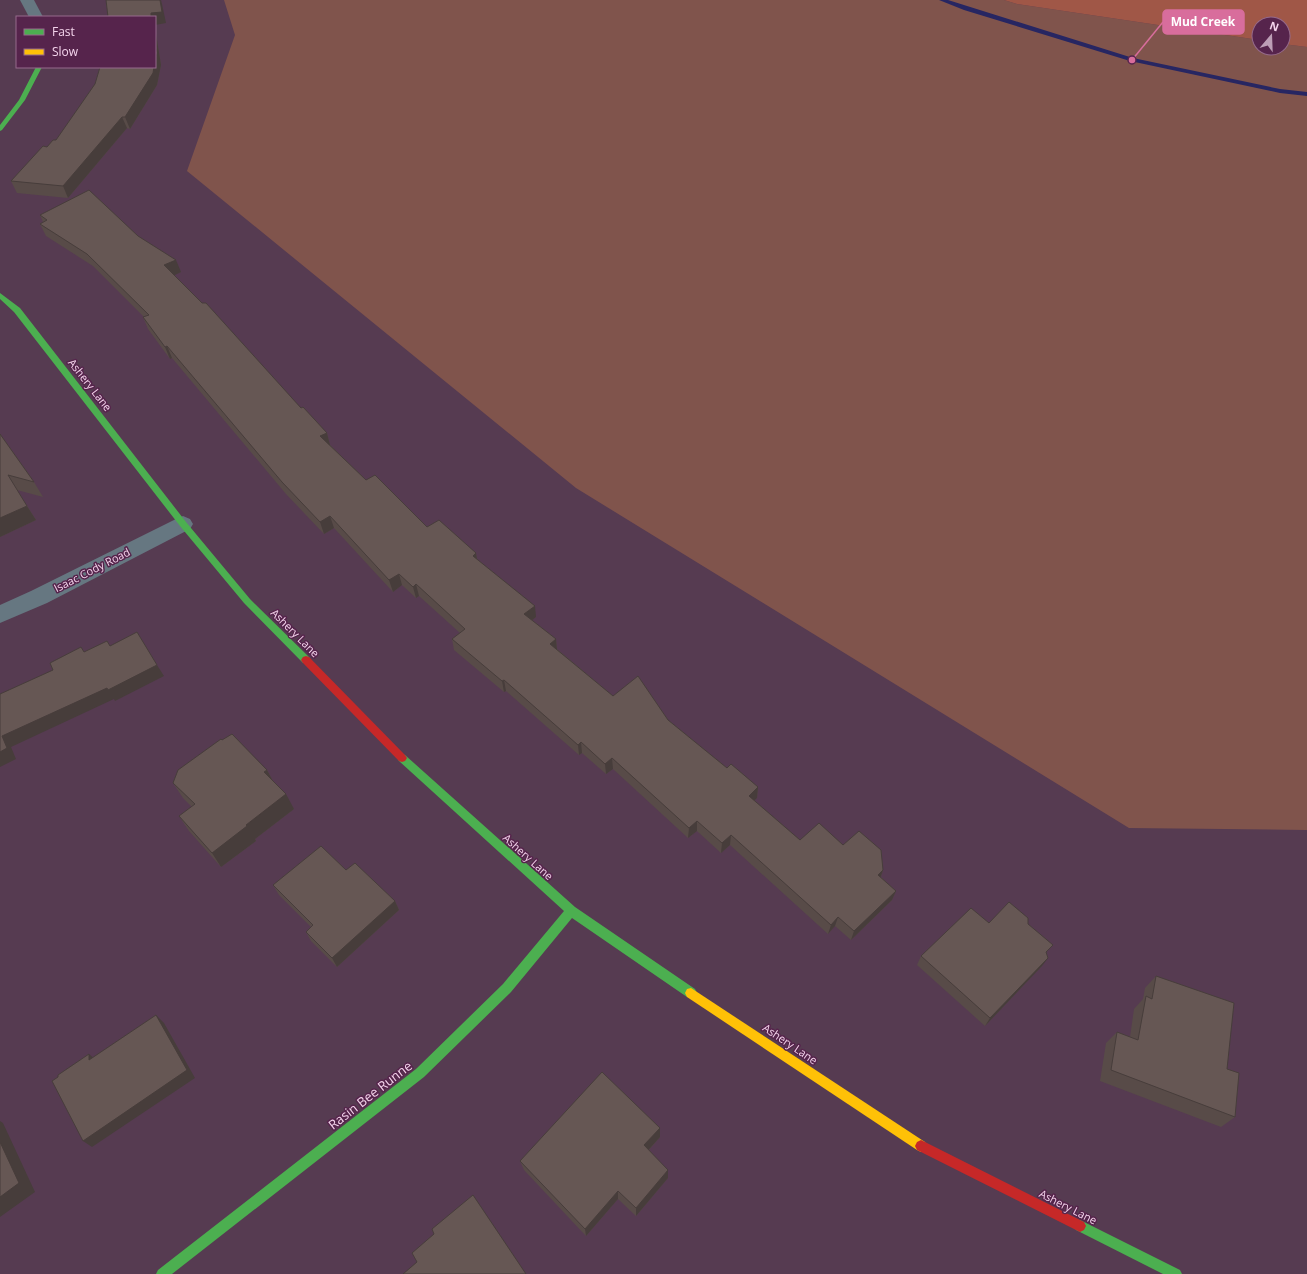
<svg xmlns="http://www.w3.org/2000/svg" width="1307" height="1274" viewBox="0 0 1307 1274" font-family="'Open Sans',sans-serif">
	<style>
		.green { fill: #80544c }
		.forest { fill: #a05747 }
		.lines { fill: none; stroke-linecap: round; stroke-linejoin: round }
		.stream { fill: #272662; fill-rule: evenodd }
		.street { fill: #667781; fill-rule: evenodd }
		.fast { fill: #4caf50; fill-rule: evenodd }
		.slow { fill: #ffc107; fill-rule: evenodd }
		.jam { fill: #c62828; fill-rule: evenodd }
		.wall { fill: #584b48 }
		.shaded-wall { fill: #473d3b }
		.building { fill: #665754; stroke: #473d3b }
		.labels { text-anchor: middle; stroke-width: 3; stroke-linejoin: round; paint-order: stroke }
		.street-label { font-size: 11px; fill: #f4d4ec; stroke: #56244c }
		.near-street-label { font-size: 13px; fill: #f4d4ec; stroke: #56244c }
		.leader { fill: none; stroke: #d86d9c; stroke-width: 1.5 }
		.callout-dot { fill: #d86d9c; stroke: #56244c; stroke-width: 1.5 }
		.callout { fill: #d86d9c; stroke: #d86d9c; stroke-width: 1.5 }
		.callout-label { font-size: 12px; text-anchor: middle; font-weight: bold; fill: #fff }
	</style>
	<rect width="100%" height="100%" fill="#563b51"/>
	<polygon class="green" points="224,0 1004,0 1017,4 1259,40 1259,48 1283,48 1283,44 1307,47 1307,830 1129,828 576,488 187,171 235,35"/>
	<polygon class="forest" points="1004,0 1307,0 1307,47 1283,44 1283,24 1259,24 1259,40 1017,4"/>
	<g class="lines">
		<polygon class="stream" points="939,0 948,0 1133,58 1280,89 1307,92 1307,96 1280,93 1130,61 964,10"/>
		<g class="street">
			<polygon points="20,0 34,0 43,17 29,17"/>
			<polygon points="183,516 190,519 193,524 190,529 47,603 0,623 0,605 31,591 176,519"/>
		</g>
		<g class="fast">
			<polygon points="36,67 42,67 25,100 2,130 0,131 0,125 19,100"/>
			<polygon points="0,293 20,308 186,522 250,599 309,657 311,660 309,663 303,663 244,603 180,526 14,312 0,299"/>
			<polygon points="402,754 405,755 575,907 695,989 697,993 695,997 691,998 687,997 572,918 511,992 424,1077 172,1274 156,1274 158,1270 416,1069 503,984 564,911 399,761 397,758 399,755"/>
			<polygon points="1080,1220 1180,1270 1182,1274 1163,1274 1076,1230 1074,1226 1076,1222"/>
		</g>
		<polygon class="slow" points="691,988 925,1142 927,1146 925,1150 921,1152 917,1150 687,997 685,993 687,989"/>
		<g class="jam">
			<polygon points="306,656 309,657 405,755 407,758 405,761 402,762 399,761 303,663 301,660 303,657"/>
			<polygon points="921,1140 1084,1222 1086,1226 1084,1230 1080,1232 1076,1230 917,1150 915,1146 917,1142"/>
		</g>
	</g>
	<g class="wall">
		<polygon points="155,28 161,65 157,85 130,129 127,128 68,198 17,193 11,181 47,147 155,67"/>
		<polygon points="40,215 138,236 181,272 174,275 301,408 327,433 330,445 366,480 427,527 476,553 477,559 536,617 532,620 556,639 557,649 613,696 668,720 727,768 758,787 757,798 754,800 800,840 843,845 883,870 881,877 896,891 892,900 851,940 835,926 828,934 730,845 721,853 697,831 688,838 613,769 606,774 582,753 579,755 506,691 504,692 454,650 452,639 460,633 419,596 416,598 402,585 393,592 334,528 324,534 286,494 172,358 170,359 148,329 143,317 144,317 93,266 46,236 40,224 43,222"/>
		<polygon points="0,434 34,482 43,497 17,490 36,520 0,537"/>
		<polygon points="267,770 273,781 294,809 255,839 256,841 221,867 189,831 179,816 192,807 183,798 173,783"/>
		<polygon points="346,870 395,901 399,910 337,967 311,941 306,932 311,927 279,895 273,885"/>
		<polygon points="989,923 1028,924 1047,954 1042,966 985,1026 917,965 921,956"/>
		<polygon points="1156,976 1227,1069 1235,1117 1221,1127 1100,1081 1106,1043 1117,1032 1130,1037 1134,1009 1143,999 1145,988"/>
		<polygon points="660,1128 660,1137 649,1150 668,1178 636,1216 618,1199 586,1236 524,1170 520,1161"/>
	</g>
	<g class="shaded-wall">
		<polygon points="160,0 161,0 162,4 166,23 155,25 155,17 151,17 151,13"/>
		<polygon points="155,28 161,65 157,85 130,129 125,117 154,67 155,67"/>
		<polygon points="122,117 127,128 68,198 63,186"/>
		<polygon points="176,260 181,272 169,278 164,265"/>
		<polygon points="167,346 172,358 170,359 165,347"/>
		<polygon points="327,433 330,445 324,448 320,436"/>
		<polygon points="27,506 36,520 0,537 0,518"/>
		<polygon points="330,516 334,528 324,534 320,522"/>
		<polygon points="476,553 478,565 473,556"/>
		<polygon points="399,574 402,585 393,592 389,580"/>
		<polygon points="416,584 419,596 416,598 413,587"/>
		<polygon points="535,606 536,617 526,625 524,614"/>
		<polygon points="556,639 557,650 550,644"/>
		<polygon points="157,665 164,676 115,701 114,699 11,747 16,759 0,767 0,752 2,736"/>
		<polygon points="504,680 506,691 504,692 502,681"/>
		<polygon points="581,742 582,753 579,755 578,745"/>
		<polygon points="612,758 613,769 606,774 605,764"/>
		<polygon points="267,770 275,785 264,772"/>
		<polygon points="758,787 757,798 748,806 749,796"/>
		<polygon points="286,794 294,809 255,839 256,841 221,867 212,853 246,825"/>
		<polygon points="697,821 697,831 688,838 689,828"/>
		<polygon points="731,835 730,845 721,853 722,843"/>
		<polygon points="883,870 880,879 878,875"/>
		<polygon points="896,891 892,900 851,940 854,931"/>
		<polygon points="395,901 399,910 337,967 332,958"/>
		<polygon points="838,917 835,926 828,934 831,925"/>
		<polygon points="1048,958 1042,966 985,1026 990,1018"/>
		<polygon points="156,1015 164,1023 195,1078 92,1147 83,1141"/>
		<polygon points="89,1054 98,1062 89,1060"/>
		<polygon points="0,1121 3,1123 35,1192 0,1217"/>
		<polygon points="660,1128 660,1137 644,1155 644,1145"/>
		<polygon points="668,1170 668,1178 636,1216 636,1208"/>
		<polygon points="618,1191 618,1199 586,1236 585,1229"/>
	</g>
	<g class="building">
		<polygon points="106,0 160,0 162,12 151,13 151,17 108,17"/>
		<polygon points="155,40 157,53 155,62"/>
		<polygon points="100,67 154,67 153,73 125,117 122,117 63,186 11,181 43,146 47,147 53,140 56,140 95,84"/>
		<polygon points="89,190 138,236 176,260 164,265 202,303 206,303 301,408 303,407 327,433 320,436 366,480 375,475 427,527 439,520 476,553 473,556 535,606 524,614 556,639 550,644 613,696 638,676 668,720 727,768 731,764 758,787 749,796 800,840 819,823 843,845 859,831 881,850 883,870 878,875 896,891 854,931 838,917 831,925 731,835 722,843 697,821 689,828 612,758 605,764 581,742 578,745 504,680 502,681 452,639 465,629 416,584 413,587 399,574 389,580 330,516 320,522 282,482 167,346 165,347 143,317 149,315 87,254 40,224 47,220 40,215"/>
		<polygon points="0,434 34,482 8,475 27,506 0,518"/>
		<polygon points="137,632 157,665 108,690 107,688 2,736 7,748 0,752 0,694 53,670 50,663 81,647 84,652 107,641 110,646"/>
		<polygon points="232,734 267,770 264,772 286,794 246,825 247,826 212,853 179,816 195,804 173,783 178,770 221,739 222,740"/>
		<polygon points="321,846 346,870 355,863 395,901 332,958 306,932 313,925 273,885"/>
		<polygon points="1009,902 1028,918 1028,924 1053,945 1046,952 1048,958 990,1018 921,956 971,908 989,923"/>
		<polygon points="1156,976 1234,1003 1227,1069 1239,1073 1235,1117 1111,1070 1117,1032 1138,1040 1146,996 1152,999"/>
		<polygon points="156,1015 187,1070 83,1141 52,1081 58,1077 58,1075 89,1054 89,1060"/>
		<polygon points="602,1072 660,1128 644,1145 668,1170 636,1208 618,1191 585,1229 520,1161"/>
		<polygon points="0,1142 19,1183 0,1197"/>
		<polygon points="473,1195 526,1274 403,1274 417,1262 412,1253 434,1234 432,1229"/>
	</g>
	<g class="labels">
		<g class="street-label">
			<text transform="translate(90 385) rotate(52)" y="4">Ashery Lane</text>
			<text transform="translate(92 570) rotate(-27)" y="4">Isaac Cody Road</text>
			<text transform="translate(295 633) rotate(45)" y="4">Ashery Lane</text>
			<text transform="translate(528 857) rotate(42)" y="4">Ashery Lane</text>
			<text transform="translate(790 1044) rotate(34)" y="4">Ashery Lane</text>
			<text transform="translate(1068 1207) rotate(27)" y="4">Ashery Lane</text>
		</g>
		<g class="near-street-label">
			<text transform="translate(370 1095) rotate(-38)" y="5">Rasin Bee Runne</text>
		</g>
	</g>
	<path class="leader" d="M1132 60L1163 22"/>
	<circle class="callout-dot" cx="1132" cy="60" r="4"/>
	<rect class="callout" x="1163" y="10" width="81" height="24" rx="4"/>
	<g class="callout-label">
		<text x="1203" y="26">Mud Creek</text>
	</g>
	<rect x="16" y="16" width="140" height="52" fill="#56244c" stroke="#956a8c"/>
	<rect x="24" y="29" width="20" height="6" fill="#4caf50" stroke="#956a8c"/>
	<text x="52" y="36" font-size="12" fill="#f4d4ec">Fast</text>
	<rect x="24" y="49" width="20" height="6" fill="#ffc107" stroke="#956a8c"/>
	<text x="52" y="56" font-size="12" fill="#f4d4ec">Slow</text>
	<g transform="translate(1271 36) rotate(19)"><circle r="19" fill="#56244c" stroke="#956a8c"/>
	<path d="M0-3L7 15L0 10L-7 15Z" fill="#bd9eb6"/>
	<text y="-6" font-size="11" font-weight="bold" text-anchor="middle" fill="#f4d4ec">N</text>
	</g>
</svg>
